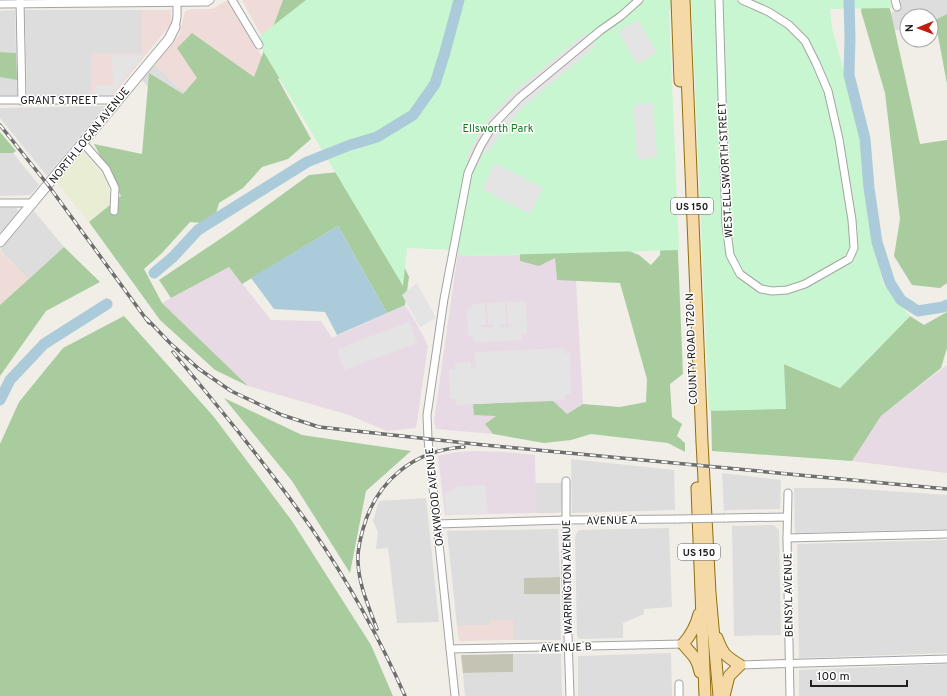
<svg xmlns="http://www.w3.org/2000/svg" width="947" height="696" viewBox="0 0 947 696" font-family="Overpass,sans-serif">
	<style>
		.residential { fill: #dedddd }
		.commercial { fill: #efdbd8 }
		.industrial { fill: #e8dae4 }
		.construction { fill: #c3c4b3 }
		.farmland { fill: #e9edd4 }
		.forest { fill: #a9cc9f }
		.park { fill: #c8f6d0 }
		.parking { fill: #e4e4e4 }
		.water { fill: #abcbda }
		.lines { fill: none; stroke-linecap: round; stroke-linejoin: round }
		.river { stroke: #abcbda; stroke-width: 11 }
		.minor-casing { stroke: #a4a4a4; stroke-width: 9 }
		.tertiary-casing { stroke: #a4a4a4; stroke-width: 11 }
		.primary-casing { stroke: #906f0c; stroke-width: 13 }
		.minor { stroke: #fff; stroke-width: 7 }
		.tertiary { stroke: #fff; stroke-width: 9 }
		.primary { stroke: #f5daa7; stroke-width: 11 }
		.rail-casing { stroke: #6e6e6e; stroke-width: 3.5 }
		.rail { stroke: #fff; stroke-width: 2; stroke-dasharray: 6; stroke-linecap: butt }
		.minor-bridge-casing { stroke: #a4a4a4; stroke-width: 9; stroke-linecap: butt }
		.minor-bridge { stroke: #fff; stroke-width: 7 }
		.labels { text-anchor: middle; stroke-width: 3; stroke-linejoin: round; paint-order: stroke }
		.shield { fill: #fff; stroke: #636363; stroke-width: 1 }
		.shield-label { font-size: 10px; font-weight: bold; fill: #202020 }
		.street-label { font-size: 11px; fill: #202020; stroke: #fff }
		.park-label { font-size: 11px; fill: #157825; stroke: #fff }
	</style>
	<rect width="100%" height="100%" fill="#f0eee7"/>
	<g class="residential">
		<polygon points="900,0 947,0 947,14 935,20 936,28 931,28 931,16 907,16 907,29 895,30 891,13 902,8"/>
		<polygon points="15,10 17,95 0,95 0,11"/>
		<polygon points="25,10 142,10 142,53 91,53 91,95 27,95"/>
		<polygon points="155,65 186,94 170,110 141,79"/>
		<polygon points="105,106 47,176 0,118 0,108"/>
		<polygon points="0,153 13,153 39,185 30,195 0,196"/>
		<polygon points="0,208 16,208 19,211 0,233"/>
		<polygon points="34,211 64,247 28,279 0,250"/>
		<polygon points="571,459 674,470 675,510 572,513"/>
		<polygon points="722,473 781,480 780,509 729,510 724,511"/>
		<polygon points="535,483 562,483 563,498 561,512 558,513 536,513"/>
		<polygon points="794,488 845,488 947,495 947,529 795,533"/>
		<polygon points="426,498 439,622 397,623 388,548 376,549 378,532 373,521 379,501"/>
		<polygon points="774,525 779,530 781,635 734,636 732,526"/>
		<polygon points="669,528 672,607 644,609 644,614 623,623 623,638 579,639 577,636 575,539 576,534 579,530"/>
		<polygon points="558,529 560,577 524,578 524,594 560,594 561,640 513,640 512,620 491,620 491,625 457,626 447,531"/>
		<polygon points="947,540 947,653 799,658 797,544"/>
		<polygon points="671,653 672,696 578,696 578,656"/>
		<polygon points="513,654 561,654 562,696 465,696 463,673 513,672"/>
		<polygon points="947,664 947,696 799,696 799,670"/>
	</g>
	<g class="commercial">
		<polygon points="228,0 262,57 254,78 203,74 186,94 155,65 179,35 185,11 191,9 212,9"/>
		<polygon points="242,0 283,0 271,30 262,37"/>
		<polygon points="142,10 171,10 171,24 113,95 91,95 91,53 142,53"/>
		<polygon points="0,251 28,279 0,305"/>
		<polygon points="491,620 513,620 513,640 459,641 457,626 491,625"/>
	</g>
	<g class="industrial">
		<polygon points="458,252 463,256 519,255 520,261 555,258 557,279 576,280 583,404 567,414 496,416 485,424 493,434 436,429 434,421"/>
		<polygon points="229,267 271,320 321,321 332,338 405,305 418,326 428,346 416,428 387,431 349,415 248,386 162,303"/>
		<polygon points="947,365 947,473 852,461 881,416"/>
		<polygon points="476,451 506,452 535,455 536,513 445,515 438,456 457,452"/>
	</g>
	<g class="construction">
		<polygon points="560,577 560,594 524,594 524,578"/>
		<polygon points="513,654 513,672 463,673 461,655"/>
	</g>
	<polygon class="farmland" points="83,152 106,178 112,204 89,222 57,183"/>
	<g class="forest">
		<polygon points="283,0 438,0 288,76 278,79 311,139 288,159 262,167 243,188 219,203 213,224 190,222 162,253 144,269 162,303 248,386 215,370 160,320 89,222 121,196 94,144 142,154 149,73 183,94 197,78 177,48 192,33 254,77"/>
		<polygon points="863,0 887,0 891,13 920,144 947,140 947,283 940,288 912,285 894,256 900,219 885,93 861,11"/>
		<polygon points="947,14 947,84 935,20"/>
		<polygon points="0,52 16,53 17,80 0,77"/>
		<polygon points="0,132 16,151 13,153 0,153"/>
		<polygon points="349,171 388,232 409,277 405,305 387,313 338,226 242,284 229,267 171,298 159,280 232,231 309,175"/>
		<polygon points="676,205 683,374 670,384 672,417 682,424 677,436 685,443 685,452 668,443 591,434 571,440 544,443 493,434 485,424 496,416 474,415 473,404 553,401 567,414 583,404 620,407 646,402 647,379 620,283 557,280 555,258 539,266 520,261 519,244 612,244 639,255 651,265 660,255 662,206"/>
		<polygon points="64,247 100,282 46,311 0,376 0,305"/>
		<polygon points="947,312 947,348 941,368 881,416 852,461 712,451 710,373 784,364 840,388 910,316 924,325"/>
		<polygon points="124,316 214,417 292,521 371,645 393,696 0,696 0,444 19,402 63,348"/>
		<polygon points="224,398 302,435 411,451 366,491 350,573 292,481"/>
	</g>
	<polygon class="park" points="306,0 889,0 892,8 830,9 832,28 845,75 859,136 868,216 883,284 910,316 840,388 784,364 786,409 709,411 692,14 689,2 672,3 669,11 679,250 463,256 453,250 407,248 403,286 256,39"/>
	<g class="parking">
		<polygon points="638,20 657,53 637,64 618,31"/>
		<polygon points="586,33 596,46 523,107 501,132 488,153 483,151 478,165 466,159 478,135 491,116 514,91"/>
		<polygon points="112,55 144,55 111,95 95,95 95,85 113,85"/>
		<polygon points="653,103 657,157 648,159 637,159 633,105"/>
		<polygon points="495,163 543,188 530,214 482,189"/>
		<polygon points="417,283 436,318 420,327 402,295"/>
		<polygon points="505,302 506,324 501,324 501,327 513,326 513,324 508,324 507,302 526,302 527,334 522,334 522,340 474,342 473,336 468,336 467,309 472,308 472,304 485,303 486,325 481,325 481,327 493,327 493,324 488,325 487,303"/>
		<polygon points="409,322 417,343 344,370 337,349"/>
		<polygon points="564,348 564,353 570,353 571,394 565,394 565,400 456,405 455,399 450,399 449,370 455,369 455,363 471,362 471,368 476,368 475,352"/>
		<polygon points="485,485 488,513 447,514 445,493 459,486"/>
	</g>
	<polygon class="water" points="338,226 387,313 337,335 325,312 274,309 251,278"/>
	<g class="lines">
		<g class="river">
			<polyline points="849,0 850,38 849,75 865,139 869,188 877,242 890,283 901,300 918,311 943,307 947,305"/>
			<polyline points="154,273 173,257 198,230 307,162 350,145 377,137 413,115 435,84 445,52 459,0"/>
			<polyline points="0,400 10,380 44,344 107,304"/>
		</g>
		<g class="minor-casing">
			<g id="minor">
				<polyline points="20,0 22,101"/>
				<polyline points="232,0 259,45"/>
				<polyline points="719,0 726,224 730,255 740,274 761,289 772,291 787,290 805,284 849,259 854,248 852,220 839,139 828,91 816,63 805,41 789,25 769,12 742,0"/>
				<polyline points="895,0 897,7"/>
				<polyline points="0,4 207,2 210,0"/>
				<polyline points="175,27 177,17 177,0"/>
				<polyline points="0,100 117,100"/>
				<polyline points="83,143 106,169 115,188 114,211"/>
				<polyline points="0,203 32,203"/>
				<polyline points="566,481 566,576 570,696"/>
				<polyline points="788,493 787,538 790,696"/>
				<polyline points="725,518 787,517"/>
				<polyline points="437,524 566,520 679,519"/>
				<polyline points="787,538 947,534"/>
				<polyline points="450,649 683,644"/>
				<polyline points="740,665 947,659"/>
				<polyline points="679,684 679,696"/>
				<polyline points="455,696 428,439 427,415 444,299 468,173 480,147 493,125 519,98 601,30 621,16 639,0"/>
			</g>
		</g>
		<g class="tertiary-casing">
			<polyline id="tertiary" points="0,242 169,39 175,27"/>
		</g>
		<g class="primary-casing">
			<g id="primary">
				<polyline points="677,0 680,81"/>
				<polyline points="684,0 702,442 710,593 719,696"/>
				<polyline points="697,488 705,696"/>
				<path d="M699,614C696,626 691,635 683,644C692,655 697,657 700,672"/>
				<path d="M717,638C723,654 725,656 740,665L729,676L724,696"/>
			</g>
		</g>
		<use href="#minor" class="minor"/>
		<use href="#tertiary" class="tertiary"/>
		<use href="#primary" class="primary"/>
		<g class="rail-casing">
			<g id="rail">
				<polyline points="0,125 48,185 149,323"/>
				<polyline points="146,318 170,343 199,369 231,391 282,415 319,427 484,445 947,489"/>
				<path d="M173,352C221,410 269,468 312,529C347,580 380,639 405,696"/>
				<path d="M377,629C369,607 359,586 358,562C357,551 360,540 363,529C376,481 414,450 464,447"/>
			</g>
		</g>
		<use href="#rail" class="rail"/>
		<g class="minor-bridge-casing">
			<polyline id="minor-bridge" points="679,519 725,518"/>
		</g>
		<use href="#minor-bridge" class="minor-bridge"/>
	</g>
	<g class="labels">
		<g class="shield">
			<rect x="671" y="198" width="42" height="16" rx="3"/>
			<rect x="678" y="544" width="42" height="16" rx="3"/>
		</g>
		<g class="shield-label">
			<text x="692" y="210">US 150</text>
			<text x="699" y="556">US 150</text>
		</g>
		<g class="street-label">
			<text x="59" y="104">GRANT STREET</text>
			<text transform="translate(89 135) rotate(-51)" y="4">NORTH LOGAN AVENUE</text>
			<text transform="translate(725 170) rotate(-93)" y="4">WEST ELLSWORTH STREET</text>
			<text transform="translate(691 349) rotate(-92)" y="4">COUNTY ROAD 1720 N</text>
			<text transform="translate(434 497) rotate(-96)" y="4">OAKWOOD AVENUE</text>
			<text transform="translate(612 520) rotate(-1)" y="4">AVENUE A</text>
			<text transform="translate(567 577) rotate(-91)" y="4">WARRINGTON AVENUE</text>
			<text transform="translate(788 595) rotate(-91)" y="4">BENSYL AVENUE</text>
			<text transform="translate(566 647) rotate(-2)" y="4">AVENUE B</text>
		</g>
		<g class="park-label">
			<text x="498" y="132">Ellsworth Park</text>
		</g>
	</g>
	<g transform="translate(919 28) rotate(269)"><circle r="19" fill="#ffffff" stroke="#a6a6a6"/>
	<path d="M0-3L7 15L0 10L-7 15Z" fill="#c01e10"/>
	<text y="-6" font-size="11" font-weight="bold" text-anchor="middle" fill="#202020">N</text>
	</g>
	<path d="M811 680v6h96v-6" fill="none" stroke="#202020" stroke-width="2"/>
	<text x="817" y="680" font-size="12" fill="#202020" stroke="#ffffff" stroke-width="3" paint-order="stroke">100 m</text>
</svg>
